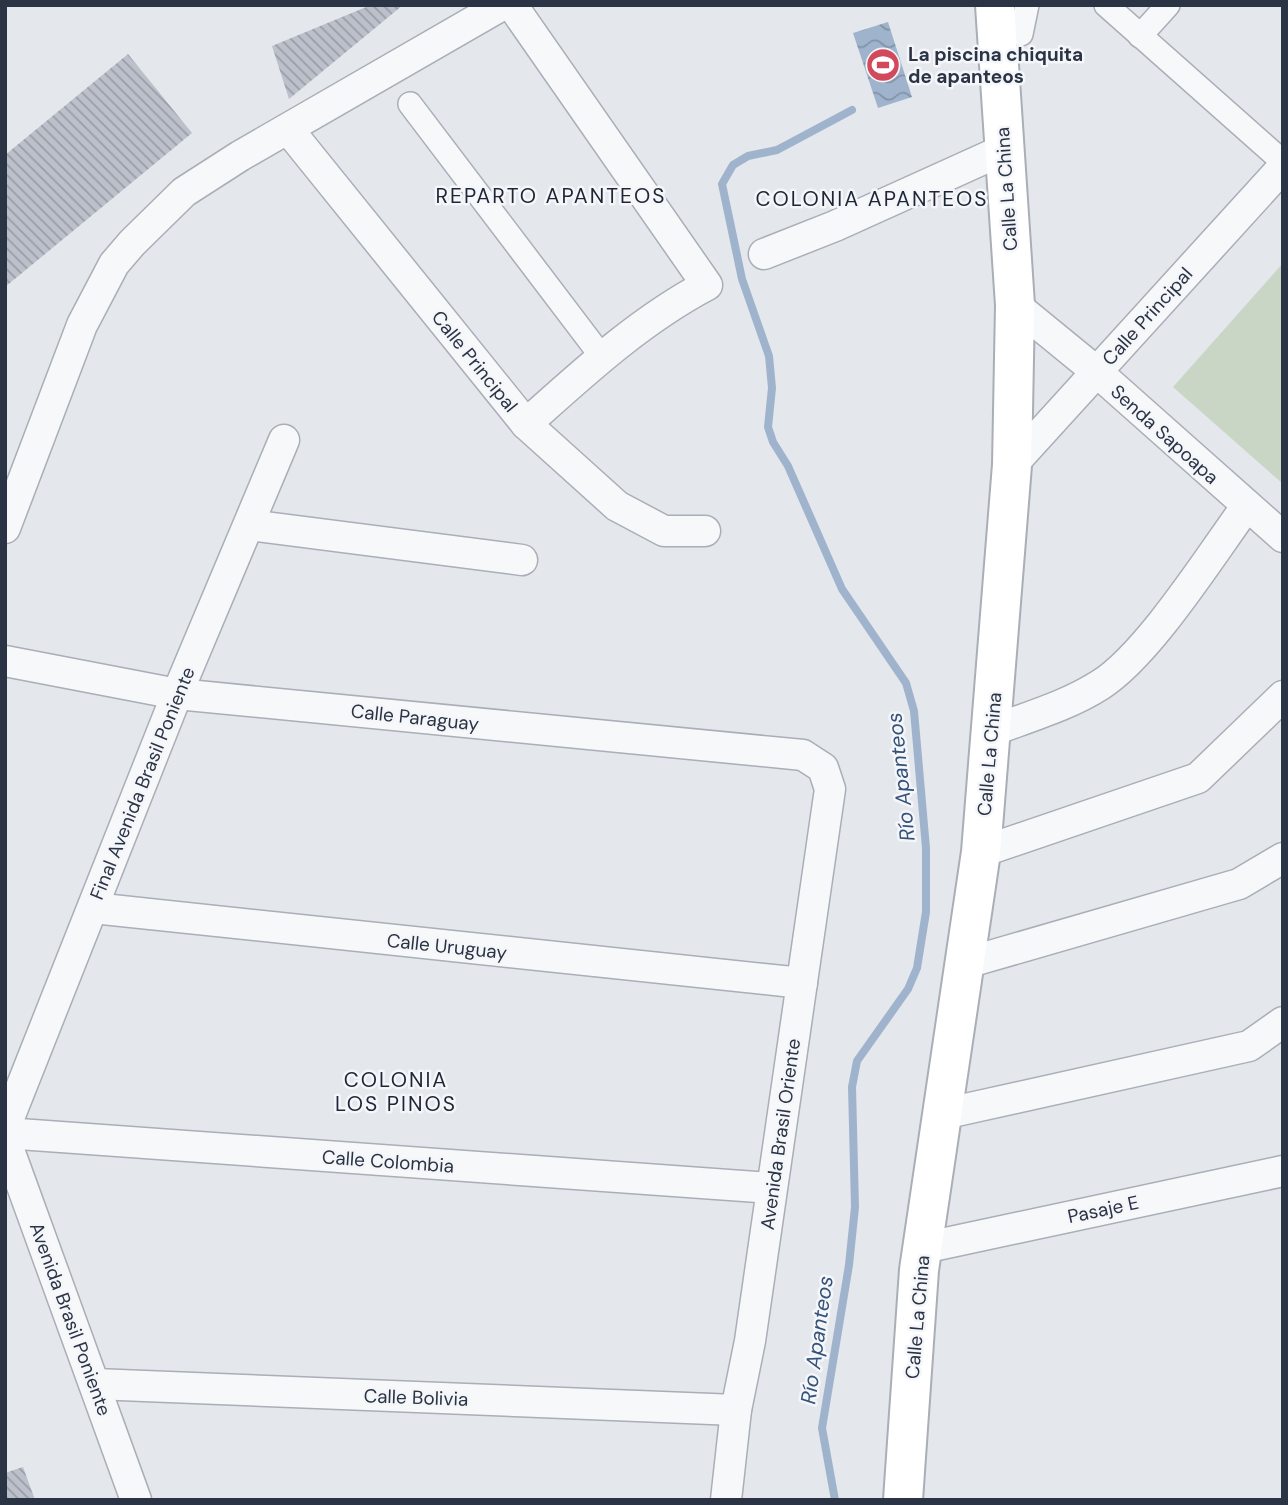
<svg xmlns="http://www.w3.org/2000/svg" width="1288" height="1505" viewBox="0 0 1288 1505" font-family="'DM Sans',sans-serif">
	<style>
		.green { fill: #c9d6c5 }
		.water { fill: url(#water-waves) }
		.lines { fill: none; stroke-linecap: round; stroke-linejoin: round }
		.stream { stroke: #9fb4cc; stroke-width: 8 }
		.building { fill: url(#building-back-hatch) }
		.pedestrian-casing { stroke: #a9aeb7; stroke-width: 26 }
		.minor-casing { stroke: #a9aeb7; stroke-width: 33 }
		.secondary-casing { stroke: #a9aeb7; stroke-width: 42 }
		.pedestrian { stroke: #f7f8fa; stroke-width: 23 }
		.minor { stroke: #f7f8fa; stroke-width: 30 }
		.secondary { stroke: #fff; stroke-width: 38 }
		.labels { text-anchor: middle; stroke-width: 5; stroke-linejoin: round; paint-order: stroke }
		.poi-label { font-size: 19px; font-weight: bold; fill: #2b3445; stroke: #f4f6f9; text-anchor: start }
		.street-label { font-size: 19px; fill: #2b3445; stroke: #f4f6f9 }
		.neighbourhood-label { font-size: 21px; letter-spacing: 2px; fill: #1d2536; stroke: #f4f6f9 }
		.water-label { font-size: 21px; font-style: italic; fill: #34527a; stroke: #f4f6f9 }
	</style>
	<defs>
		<pattern id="water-waves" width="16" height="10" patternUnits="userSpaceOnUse" patternTransform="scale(1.75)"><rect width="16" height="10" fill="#9fb4cc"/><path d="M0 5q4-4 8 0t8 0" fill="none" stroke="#8293a7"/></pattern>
		<pattern id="building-back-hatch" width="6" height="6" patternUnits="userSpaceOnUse" patternTransform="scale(1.75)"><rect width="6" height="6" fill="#bbc0ca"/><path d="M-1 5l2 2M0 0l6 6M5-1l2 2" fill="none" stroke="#989da6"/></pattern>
	</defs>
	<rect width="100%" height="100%" fill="#e4e7ec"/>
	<polygon class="green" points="1283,263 1283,484 1173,387"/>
	<polygon class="water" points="888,22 912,97 878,108 853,33"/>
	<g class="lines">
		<polyline class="stream" points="835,1500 822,1428 849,1265 855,1207 852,1087 857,1061 908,989 917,968 926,912 926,848 914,711 906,683 842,589 788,466 773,442 768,427 772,388 769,356 742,279 722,184 733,165 748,156 777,150 852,110"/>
	</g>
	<g class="building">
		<polygon points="371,5 403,5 289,99 272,46"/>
		<polygon points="128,54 192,133 5,287 5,155"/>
		<polygon points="23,1467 35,1500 5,1500 5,1473"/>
	</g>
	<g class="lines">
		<g class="pedestrian-casing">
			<g id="pedestrian">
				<polyline points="1106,5 1283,162"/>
				<polyline points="1021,34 1027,5"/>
				<polyline points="1140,36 1168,5"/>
				<polyline points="410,104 602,357"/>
			</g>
		</g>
		<g class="minor-casing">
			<g id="minor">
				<path d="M512,5L707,285C639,321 583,373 526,424"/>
				<polyline points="288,129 526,424 617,506 664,531 705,531"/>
				<polyline points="764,254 835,226 1003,150"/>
				<polyline points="1015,305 1097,372 1283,537"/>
				<polyline points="1012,465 1283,167"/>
				<polyline points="249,525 522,560"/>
				<polyline points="5,528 82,325 114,264 132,243 184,192 240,156 502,5"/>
				<polyline points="5,661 177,694 803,755 823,768 830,789 750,1341 736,1410 726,1500"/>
				<path d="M991,731C1028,717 1067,706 1100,685C1148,655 1211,555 1246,507"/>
				<polyline points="981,852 1198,778 1283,696"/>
				<polyline points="93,908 802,983"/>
				<polyline points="966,963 1239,884 1283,858"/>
				<polyline points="943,1114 1249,1046 1283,1022"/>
				<polyline points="5,1128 177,694 284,440"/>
				<polyline points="5,1133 771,1188"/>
				<polyline points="5,1139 136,1500"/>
				<polyline points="923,1248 1283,1171"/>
				<polyline points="95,1384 736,1410"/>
			</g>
		</g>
		<g class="secondary-casing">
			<polyline id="secondary" points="903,1500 919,1270 981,852 1012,465 1015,305 995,5"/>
		</g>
		<use href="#pedestrian" class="pedestrian"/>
		<use href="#minor" class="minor"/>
		<use href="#secondary" class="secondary"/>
	</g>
	<defs>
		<g id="stadium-disc" transform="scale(1.75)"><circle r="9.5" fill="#d1495b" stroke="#f4f6f9"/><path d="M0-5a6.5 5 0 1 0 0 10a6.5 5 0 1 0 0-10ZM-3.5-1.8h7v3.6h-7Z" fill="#fff"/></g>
	</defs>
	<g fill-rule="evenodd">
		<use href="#stadium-disc" x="883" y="65"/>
	</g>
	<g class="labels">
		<g class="poi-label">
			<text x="908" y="61">La piscina chiquita<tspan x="908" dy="22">de apanteos</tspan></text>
		</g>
		<g class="street-label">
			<text transform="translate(1006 189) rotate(-94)" y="7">Calle La China</text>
			<text transform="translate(1147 316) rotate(-48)" y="7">Calle Principal</text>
			<text transform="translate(475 361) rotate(51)" y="7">Calle Principal</text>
			<text transform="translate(1165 434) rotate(42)" y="7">Senda Sapoapa</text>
			<text transform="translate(415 717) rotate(6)" y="7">Calle Paraguay</text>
			<text transform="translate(989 754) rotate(-85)" y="7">Calle La China</text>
			<text transform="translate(142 783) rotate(-68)" y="7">Final Avenida Brasil Poniente</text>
			<text transform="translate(447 946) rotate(6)" y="7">Calle Uruguay</text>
			<text transform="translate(780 1134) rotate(-82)" y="7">Avenida Brasil Oriente</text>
			<text transform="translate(388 1161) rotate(4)" y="7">Calle Colombia</text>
			<text transform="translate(1103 1209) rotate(-12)" y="7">Pasaje E</text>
			<text transform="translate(917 1317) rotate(-85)" y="7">Calle La China</text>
			<text transform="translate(71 1319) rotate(70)" y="7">Avenida Brasil Poniente</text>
			<text transform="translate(416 1397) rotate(2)" y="7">Calle Bolivia</text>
		</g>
		<g class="neighbourhood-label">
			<text x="551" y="203">REPARTO APANTEOS</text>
			<text x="872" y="206">COLONIA APANTEOS</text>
			<text x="396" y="1087">COLONIA<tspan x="396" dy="24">LOS PINOS</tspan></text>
		</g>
		<g class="water-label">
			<text transform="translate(901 777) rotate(-96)" y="7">Río Apanteos</text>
			<text transform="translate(817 1340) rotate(-82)" y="7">Río Apanteos</text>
		</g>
	</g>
	<rect width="1288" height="1505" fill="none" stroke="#2b3445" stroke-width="14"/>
</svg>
